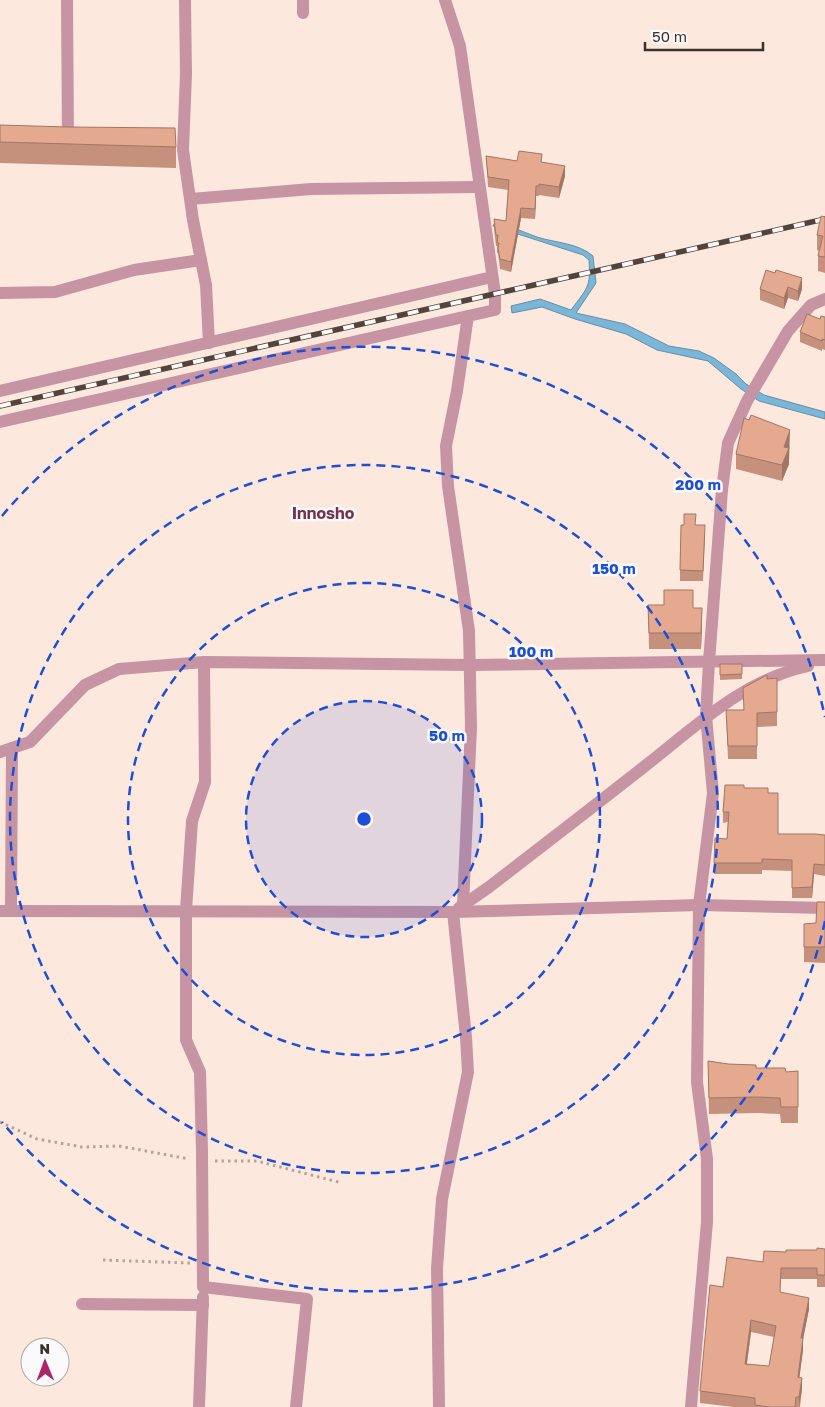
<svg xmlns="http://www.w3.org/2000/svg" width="825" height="1407" viewBox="0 0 825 1407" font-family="'Golos Text',sans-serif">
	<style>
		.water { fill: #79b6d7; stroke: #678ea3 }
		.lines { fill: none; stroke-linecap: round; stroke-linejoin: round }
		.path { stroke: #b6a49c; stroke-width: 3; stroke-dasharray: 2.5 4; stroke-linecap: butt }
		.street { stroke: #c694a2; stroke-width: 12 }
		.rail-casing { stroke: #52443d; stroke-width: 5.5 }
		.rail { stroke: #fafafa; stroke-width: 4; stroke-dasharray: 11; stroke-linecap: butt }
		.wall { fill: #c5917c; fill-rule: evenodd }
		.shaded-wall { fill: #a07665 }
		.building { fill: #e5a990; stroke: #a07665; fill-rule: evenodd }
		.ring { fill: none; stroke: #1d4ed8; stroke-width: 2.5; stroke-dasharray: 9 6 }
		.labels { text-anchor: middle; stroke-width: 5; stroke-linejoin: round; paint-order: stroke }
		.quarter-label { font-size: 16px; font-weight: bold; fill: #75324e; stroke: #fafafa }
		.centre { fill: #1d4ed8; stroke: #fafafa; stroke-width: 2.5 }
		.ring-label { font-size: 15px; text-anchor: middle; font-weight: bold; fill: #1d4ed8; stroke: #fafafa; stroke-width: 5; stroke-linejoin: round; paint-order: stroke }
	</style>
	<rect width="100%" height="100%" fill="#fde8de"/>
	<path class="water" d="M496,220C510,226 523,232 537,237C556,243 578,243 593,256L596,283L576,313L625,324L669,346L699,351L714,358L736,374L746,384L764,395L825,412V419L759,401L741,389L708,361L657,350L626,334L575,319L542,307L512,313L511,306L540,299L571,310C587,288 591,288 589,260L583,255L493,226Z"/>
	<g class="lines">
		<g class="path">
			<polyline points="0,1122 37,1139 82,1147 119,1146 189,1159"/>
			<polyline points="215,1161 257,1161 342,1183"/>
			<polyline points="103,1260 190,1263"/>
		</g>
		<g class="street">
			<polyline points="67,0 68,140"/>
			<polyline points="185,0 186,74 183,150 193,220 206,285 209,343"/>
			<polyline points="445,0 460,46 495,294 495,310 468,316 457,391 446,446 448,486 469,631 471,727 463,905"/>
			<polyline points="303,13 303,0"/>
			<polyline points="191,199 311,189 479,187"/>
			<polyline points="0,293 55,292 134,270 201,260"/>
			<polyline points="0,391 492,277"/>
			<polyline points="0,422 468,316"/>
			<polyline points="204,662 205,782 192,821 186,910 186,1040 200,1072 202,1152 203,1287 307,1299 296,1407"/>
			<polyline points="0,752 30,742 85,685 119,669 204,662 470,665 825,660"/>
			<path d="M459,908L489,887C541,847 593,807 645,766C696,726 743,680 808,666"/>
			<polyline points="11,910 12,748"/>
			<polyline points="0,911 453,912 699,905 825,908"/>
			<polyline points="82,1304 203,1305"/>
			<polyline points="199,1407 203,1297"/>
			<polyline points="439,1407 437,1268 442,1199 468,1072 466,1037 453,912"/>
			<polyline points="691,1407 707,1222 707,1159 697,1082 699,905 713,793 706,716 709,662 722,490 728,443 747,401 788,331 811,305 825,299"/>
		</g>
		<g class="rail-casing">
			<polyline id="rail" points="0,406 825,219"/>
		</g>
		<use href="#rail" class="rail"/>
	</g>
	<g class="wall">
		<polygon points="0,125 176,147 176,168 0,163"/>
		<polygon points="486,156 517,161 542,162 565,176 559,198 539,195 539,196 536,196 535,219 521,218 511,272 500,269 498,253 497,253 497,246 496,246 494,229 494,219 506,221 508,190 488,187"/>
		<polygon points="825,217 825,273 818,271 818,256 819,251 817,250 817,235"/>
		<polygon points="766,270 802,289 798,301 788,298 784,309 760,300 760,289"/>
		<polygon points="825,317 825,350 822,349 822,351 800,342 800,332"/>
		<polygon points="790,446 789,448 789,464 782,481 736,469 736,454"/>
		<polygon points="684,525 696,525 705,535 703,581 680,581 680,570"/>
		<polygon points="648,605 693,608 702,624 701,649 649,649"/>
		<polygon points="720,664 742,664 742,679 720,680"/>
		<polygon points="777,678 777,726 757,727 757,759 728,759 726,710 743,710 767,679"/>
		<polygon points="744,788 768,793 778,834 825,835 825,876 814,874 812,898 792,898 792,871 762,870 762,874 714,874 714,863 727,839 728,822 723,823 723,812"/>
		<polygon points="825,902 825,963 804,962 804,924 816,923"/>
		<polygon points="708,1061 786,1072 798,1071 798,1123 781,1123 780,1114 758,1113 709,1114"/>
		<path d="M825,1249V1287H817V1279H781L780,1292L809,1309L803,1339V1350L799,1377L802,1389L800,1407H733L700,1403V1391L723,1287L763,1262L786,1252L817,1250ZM751,1332L774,1337L769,1366L747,1364Z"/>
	</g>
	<g class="shaded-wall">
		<polygon points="565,166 565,176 559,198 559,187"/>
		<polygon points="536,186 536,196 535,219 535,209"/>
		<polygon points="521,208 521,218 511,272 511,262"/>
		<polygon points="802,278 802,289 798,301 798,291"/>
		<polygon points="788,287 788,298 784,309 784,298"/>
		<polygon points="790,430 789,464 782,481 782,465 784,447"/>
		<polygon points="702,608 702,624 701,649 701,633"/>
		<polygon points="814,864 814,874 812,898 812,887"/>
		<polygon points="809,1298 809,1309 803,1339 803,1350 798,1389 798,1377 801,1338"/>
		<polygon points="751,1320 751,1332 745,1376 745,1364"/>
		<polygon points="802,1378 802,1389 799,1407 799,1397"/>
	</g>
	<g class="building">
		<polygon points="0,125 68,127 175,128 176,147 0,142"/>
		<polygon points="519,151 542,154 541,162 565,166 559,187 539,184 539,186 536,186 535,209 521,208 511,262 500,259 498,248 499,243 497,243 498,235 496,235 494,219 506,221 509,180 488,177 486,156 517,161"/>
		<polygon points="821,216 825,217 825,257 818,256 823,236 817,235"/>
		<polygon points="766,270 775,273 776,270 802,278 798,291 788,287 784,298 760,289"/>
		<polygon points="807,314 820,319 821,316 825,317 825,340 822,339 822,341 800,332"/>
		<polygon points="751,415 790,430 784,447 789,448 782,465 736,454 744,418 749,420"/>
		<polygon points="684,514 696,514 695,525 705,525 703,571 680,570 681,525 684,525"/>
		<polygon points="664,590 693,590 693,608 702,608 701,633 649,633 648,605 664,605"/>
		<polygon points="720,664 742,664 742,674 720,675"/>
		<polygon points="767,675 767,679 777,678 777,712 757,713 757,746 728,746 726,710 744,710 743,688"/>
		<polygon points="725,785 744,785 744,788 768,788 768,793 778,793 778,834 815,834 825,835 825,865 814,864 812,887 792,888 792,860 762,859 762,863 714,863 715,838 727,839 729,812 723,812"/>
		<polygon points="817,902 825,902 825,947 804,947 804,924 816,923"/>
		<polygon points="708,1061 728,1064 756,1065 756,1068 785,1068 786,1072 798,1071 798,1107 781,1107 780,1098 758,1097 709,1098"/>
		<path d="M817,1248L825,1249V1275H817V1268H781L780,1292L809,1298L801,1338H803L798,1377L802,1378L799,1397H796L795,1407H769L755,1405V1398L700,1391L710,1285L723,1287L727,1257L763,1262L764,1251L786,1252V1250H817ZM751,1320L776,1326L769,1366L745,1364Z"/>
	</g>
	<circle cx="364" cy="819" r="118" fill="#1d4ed8" fill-opacity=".12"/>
	<g class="ring">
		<circle cx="364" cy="819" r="118"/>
		<circle cx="364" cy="819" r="236"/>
		<circle cx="364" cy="819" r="354"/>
		<path d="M825 921A472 472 0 0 1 2 1122M2 516A472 472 0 0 1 825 717"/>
	</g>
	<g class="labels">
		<g class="quarter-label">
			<text x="323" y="519">Innosho</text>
		</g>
	</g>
	<circle cx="364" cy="819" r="8" class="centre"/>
	<g class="ring-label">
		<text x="698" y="490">200 m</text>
		<text x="614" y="574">150 m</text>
		<text x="531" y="657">100 m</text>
		<text x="447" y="741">50 m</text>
	</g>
	<g transform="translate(45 1362) rotate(359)"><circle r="24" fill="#fafafa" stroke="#aea9a7"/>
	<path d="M0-4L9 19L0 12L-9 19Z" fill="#ad2467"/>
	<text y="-8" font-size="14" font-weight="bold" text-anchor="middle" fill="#3d302a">N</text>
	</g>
	<path d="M645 42v8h118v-8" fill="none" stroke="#3d302a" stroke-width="2.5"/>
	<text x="652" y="42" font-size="15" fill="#3d302a" stroke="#fafafa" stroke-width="4" paint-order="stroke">50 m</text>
</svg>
